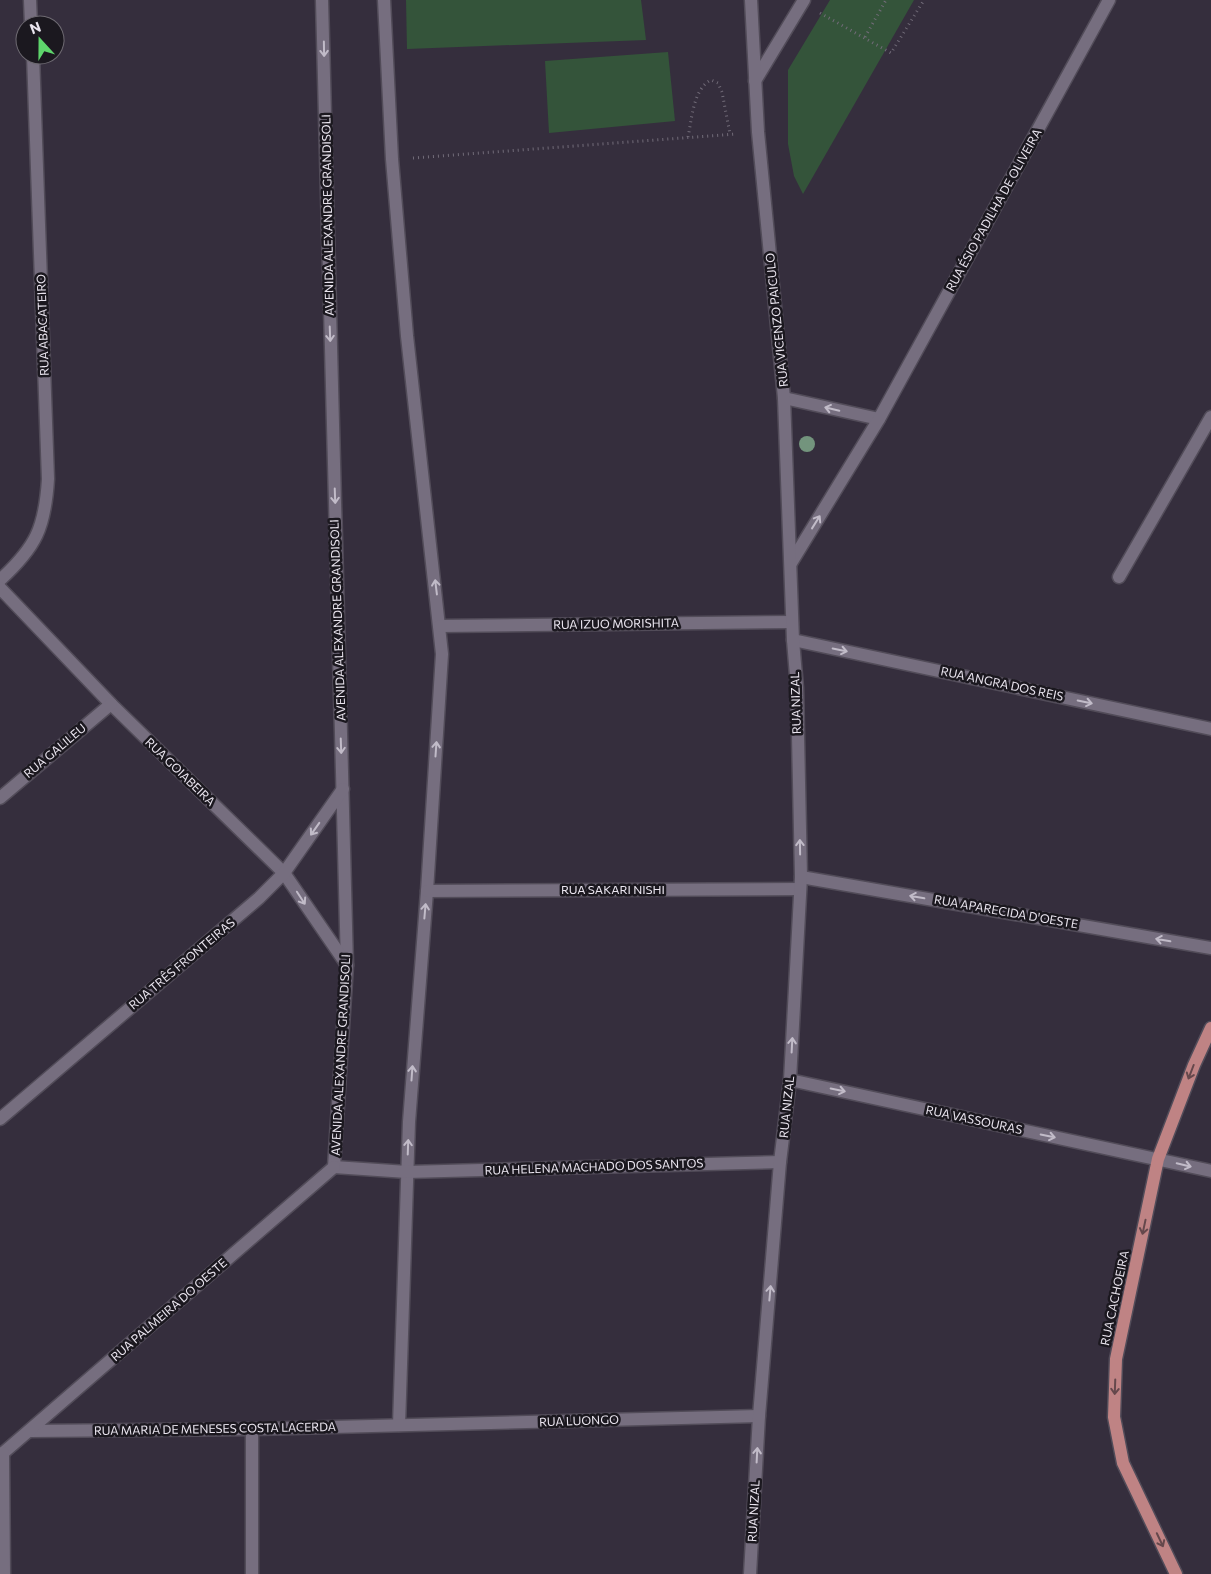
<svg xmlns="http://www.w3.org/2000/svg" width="1211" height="1574" viewBox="0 0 1211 1574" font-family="Commissioner,sans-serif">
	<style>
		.green { fill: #34543a }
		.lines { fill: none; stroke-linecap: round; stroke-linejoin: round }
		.minor-casing { stroke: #524c59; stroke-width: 15 }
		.major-casing { stroke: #524c59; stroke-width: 15 }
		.path { stroke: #726c79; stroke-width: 3; stroke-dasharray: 1 4; stroke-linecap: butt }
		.minor { stroke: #766e7f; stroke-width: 12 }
		.major { stroke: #bf8384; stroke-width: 12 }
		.tree { fill: #73947d }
		.oneway { stroke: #c1bbc8 }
		.oneway2 { stroke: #65484c }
		.labels { text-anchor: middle; stroke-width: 5; stroke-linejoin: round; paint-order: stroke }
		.street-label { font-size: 12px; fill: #eae5ef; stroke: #1b181f }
	</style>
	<rect width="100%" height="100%" fill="#352e3d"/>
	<g class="green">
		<polygon points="406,0 641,0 646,40 407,49"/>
		<polygon points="830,0 914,0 803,194 794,176 788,144 788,70"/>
		<polygon points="668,52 675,121 549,133 545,61"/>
	</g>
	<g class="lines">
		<g class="minor-casing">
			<g id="minor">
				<polyline points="30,0 31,25"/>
				<polyline points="322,0 347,965 334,1167"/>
				<polyline points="384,0 392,159 407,336 442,654 427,891 409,1122 399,1425"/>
				<polyline points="755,81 804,0"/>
				<polyline points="784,398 879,419"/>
				<polyline points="791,563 879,419 1109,0"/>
				<polyline points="1119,577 1211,417"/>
				<path d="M0,580C36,547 45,528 48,479L33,55"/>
				<polyline points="0,588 111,704 284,873 347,965"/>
				<polyline points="440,626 792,622"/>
				<polyline points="793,640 1211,729"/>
				<polyline points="0,798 111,704"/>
				<polyline points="801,877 1211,948"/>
				<polyline points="427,891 800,889"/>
				<polyline points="790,1080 1211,1171"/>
				<polyline points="0,1119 259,898 284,873 343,789"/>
				<polyline points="334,1167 407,1172 780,1162"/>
				<polyline points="252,1429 252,1574"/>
				<polyline points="30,1431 252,1429 759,1416"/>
				<polyline points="3,1453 334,1167"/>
				<polyline points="3,1453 4,1574"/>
				<polyline points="750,1574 759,1416 780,1162 790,1080 801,877 797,688 793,640 784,398 758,132 751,0"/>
			</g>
		</g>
		<g class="major-casing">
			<polyline id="major" points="1176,1574 1123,1463 1114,1417 1116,1359 1158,1159 1194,1065 1211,1028"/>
		</g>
		<g class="path">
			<polyline points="820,13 891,53 924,0"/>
			<polyline points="865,37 886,0"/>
			<path d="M688,137C692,119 693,89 711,80L718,83L722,92L730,134"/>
			<polyline points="413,158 736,134"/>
		</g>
		<use href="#minor" class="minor"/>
		<use href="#major" class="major"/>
	</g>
	<circle class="tree" cx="807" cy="444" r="8"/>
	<defs><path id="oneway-shaft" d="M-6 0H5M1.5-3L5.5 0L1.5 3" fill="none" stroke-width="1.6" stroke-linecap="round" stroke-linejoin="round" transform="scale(1.25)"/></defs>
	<g class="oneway">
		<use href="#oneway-shaft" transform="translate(324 49) rotate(89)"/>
		<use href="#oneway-shaft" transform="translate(330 334) rotate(88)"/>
		<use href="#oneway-shaft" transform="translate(832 409) rotate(-167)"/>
		<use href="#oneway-shaft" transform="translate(335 496) rotate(88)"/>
		<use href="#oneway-shaft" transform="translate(816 522) rotate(-58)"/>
		<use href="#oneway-shaft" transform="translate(436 587) rotate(-97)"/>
		<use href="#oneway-shaft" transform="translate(840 650) rotate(12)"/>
		<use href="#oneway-shaft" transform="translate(1085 702) rotate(12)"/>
		<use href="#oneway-shaft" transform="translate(341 746) rotate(88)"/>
		<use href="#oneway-shaft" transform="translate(436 749) rotate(-86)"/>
		<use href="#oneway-shaft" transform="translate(315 829) rotate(125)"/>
		<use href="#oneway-shaft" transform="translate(800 847) rotate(-91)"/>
		<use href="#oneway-shaft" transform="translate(917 897) rotate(-170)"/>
		<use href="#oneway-shaft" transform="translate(301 898) rotate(57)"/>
		<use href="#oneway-shaft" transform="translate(425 911) rotate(-85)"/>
		<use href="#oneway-shaft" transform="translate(1163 940) rotate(-170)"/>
		<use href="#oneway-shaft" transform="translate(792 1045) rotate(-87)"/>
		<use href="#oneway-shaft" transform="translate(412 1073) rotate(-86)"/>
		<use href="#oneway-shaft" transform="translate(838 1090) rotate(12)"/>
		<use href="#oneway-shaft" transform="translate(1048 1136) rotate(12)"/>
		<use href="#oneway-shaft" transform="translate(408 1147) rotate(-88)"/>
		<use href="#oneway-shaft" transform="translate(1184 1165) rotate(13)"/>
		<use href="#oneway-shaft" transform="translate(770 1293) rotate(-85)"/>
		<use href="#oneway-shaft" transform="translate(757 1455) rotate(-87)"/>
	</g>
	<g class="oneway2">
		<use href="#oneway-shaft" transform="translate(1191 1072) rotate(111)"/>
		<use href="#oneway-shaft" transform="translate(1144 1227) rotate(102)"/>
		<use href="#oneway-shaft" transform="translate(1115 1387) rotate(92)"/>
		<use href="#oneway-shaft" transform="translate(1160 1540) rotate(65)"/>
	</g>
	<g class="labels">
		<g class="street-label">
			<text transform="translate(994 210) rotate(-61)" y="4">RUA ÉSIO PADILHA DE OLIVEIRA</text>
			<text transform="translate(328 215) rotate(-91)" y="4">AVENIDA ALEXANDRE GRANDISOLI</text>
			<text transform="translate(777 320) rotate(-96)" y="4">RUA VICENZO PAICULO</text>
			<text transform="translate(43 325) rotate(-92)" y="4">RUA ABACATEIRO</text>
			<text transform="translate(338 620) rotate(-92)" y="4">AVENIDA ALEXANDRE GRANDISOLI</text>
			<text transform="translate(616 624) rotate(-1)" y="4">RUA IZUO MORISHITA</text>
			<text transform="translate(1002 684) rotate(12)" y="4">RUA ANGRA DOS REIS</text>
			<text transform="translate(796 703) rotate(-92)" y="4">RUA NIZAL</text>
			<text transform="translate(55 751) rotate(-40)" y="4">RUA GALILEU</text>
			<text transform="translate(180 772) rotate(44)" y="4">RUA GOIABEIRA</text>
			<text x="613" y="894">RUA SAKARI NISHI</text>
			<text transform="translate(1006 912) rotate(10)" y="4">RUA APARECIDA D'OESTE</text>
			<text transform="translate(182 964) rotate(-40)" y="4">RUA TRÊS FRONTEIRAS</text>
			<text transform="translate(341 1055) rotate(-87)" y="4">AVENIDA ALEXANDRE GRANDISOLI</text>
			<text transform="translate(787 1107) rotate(-84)" y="4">RUA NIZAL</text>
			<text transform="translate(974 1120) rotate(12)" y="4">RUA VASSOURAS</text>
			<text transform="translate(594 1167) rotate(-2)" y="4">RUA HELENA MACHADO DOS SANTOS</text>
			<text transform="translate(1115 1298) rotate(-78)" y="4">RUA CACHOEIRA</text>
			<text transform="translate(169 1310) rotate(-41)" y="4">RUA PALMEIRA DO OESTE</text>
			<text transform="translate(579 1421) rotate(-2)" y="4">RUA LUONGO</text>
			<text transform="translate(215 1429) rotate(-1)" y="4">RUA MARIA DE MENESES COSTA LACERDA</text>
			<text transform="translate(754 1511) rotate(-87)" y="4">RUA NIZAL</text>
		</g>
	</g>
	<g transform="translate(40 40) rotate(339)"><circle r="24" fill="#1b181f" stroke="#6e6a72"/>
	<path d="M0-4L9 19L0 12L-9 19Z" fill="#5ed56c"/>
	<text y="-8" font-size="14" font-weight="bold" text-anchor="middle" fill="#eae5ef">N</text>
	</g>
</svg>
